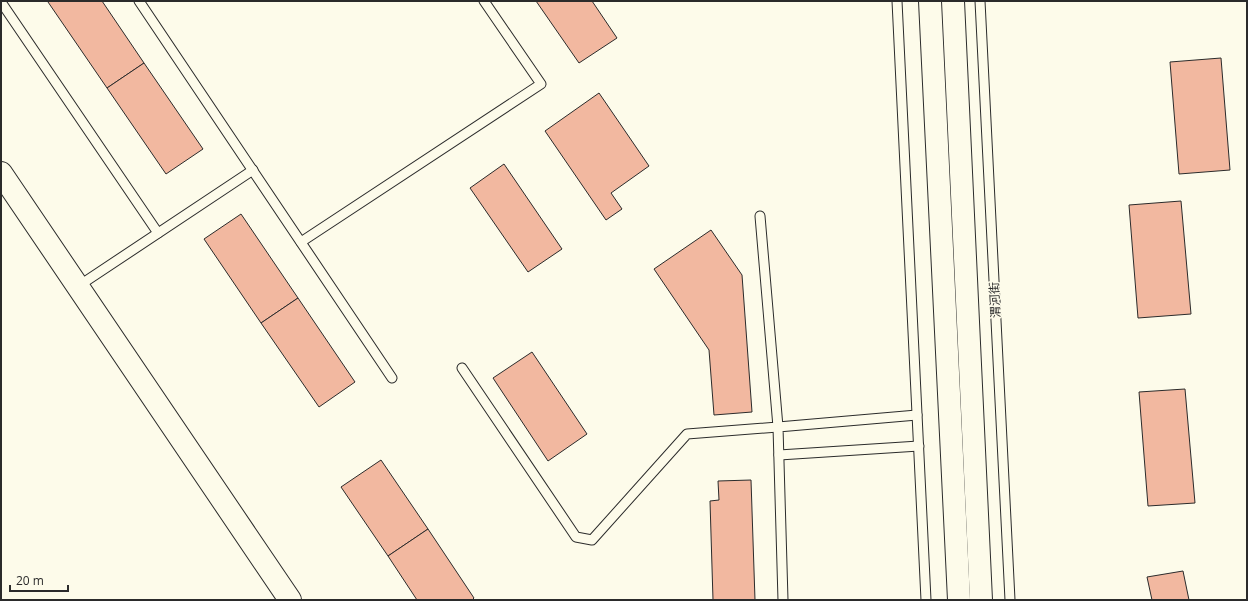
<svg xmlns="http://www.w3.org/2000/svg" width="1248" height="601" viewBox="0 0 1248 601" font-family="'Open Sans','Noto Sans SC',sans-serif">
	<style>
		.building { fill: #f2b8a0; stroke: #2b2b2b }
		.lines { fill: none; stroke-linecap: round; stroke-linejoin: round }
		.lane-casing { stroke: #2b2b2b; stroke-width: 11 }
		.secondary-casing { stroke: #2b2b2b; stroke-width: 24 }
		.lane { stroke: #fdfbea; stroke-width: 9 }
		.secondary { stroke: #fdfbea; stroke-width: 22 }
		.labels { text-anchor: middle; stroke-width: 3; stroke-linejoin: round; paint-order: stroke }
		.street-label { font-size: 12px; fill: #2b2b2b; stroke: #fdfbea }
	</style>
	<rect width="100%" height="100%" fill="#fdfbea"/>
	<g class="building">
		<polygon points="49,1 102,1 144,63 107,88 48,2"/>
		<polygon points="536,1 592,1 617,38 579,63"/>
		<polygon points="1221,58 1230,170 1179,174 1170,62"/>
		<polygon points="144,63 203,149 166,174 107,88"/>
		<polygon points="599,93 649,166 611,193 622,209 606,220 545,131"/>
		<polygon points="504,164 562,249 528,272 470,188"/>
		<polygon points="1181,201 1191,314 1138,318 1129,205"/>
		<polygon points="241,214 298,298 261,323 204,239"/>
		<polygon points="711,230 742,275 752,412 714,415 709,350 654,269"/>
		<polygon points="298,298 355,382 319,407 261,323"/>
		<polygon points="532,352 587,434 548,461 493,378"/>
		<polygon points="1185,389 1195,503 1148,506 1139,392"/>
		<polygon points="381,460 428,529 388,556 341,487"/>
		<polygon points="751,480 755,600 713,600 710,501 719,500 718,481"/>
		<polygon points="428,529 474,598 472,600 417,600 388,556"/>
		<polygon points="1183,571 1189,600 1152,600 1147,577"/>
	</g>
	<g class="lines">
		<g class="lane-casing">
			<g id="lane">
				<polyline points="139,1 392,378"/>
				<polyline points="897,1 926,600"/>
				<polyline points="980,1 1010,600"/>
				<polyline points="1,2 158,233"/>
				<polyline points="301,242 541,84 484,1"/>
				<polyline points="77,287 253,170"/>
				<polyline points="462,368 576,537 592,540 687,434 778,427 760,216"/>
				<polyline points="779,455 919,446"/>
				<polyline points="783,600 778,427 917,415"/>
			</g>
		</g>
		<g class="secondary-casing">
			<g id="secondary">
				<polyline points="930,1 959,600"/>
				<polyline points="953,1 981,600"/>
				<polyline points="1,173 290,600"/>
			</g>
		</g>
		<use href="#lane" class="lane"/>
		<use href="#secondary" class="secondary"/>
	</g>
	<g class="labels">
		<g class="street-label">
			<text transform="translate(995 300) rotate(-93)" y="4">渭河街</text>
		</g>
	</g>
	<rect width="1248" height="601" fill="none" stroke="#2b2b2b" stroke-width="4"/>
	<path d="M10 585v6h58v-6" fill="none" stroke="#2b2b2b" stroke-width="2"/>
	<text x="16" y="585" font-size="12" fill="#2b2b2b" stroke="#fdfbea" stroke-width="3" paint-order="stroke">20 m</text>
</svg>
